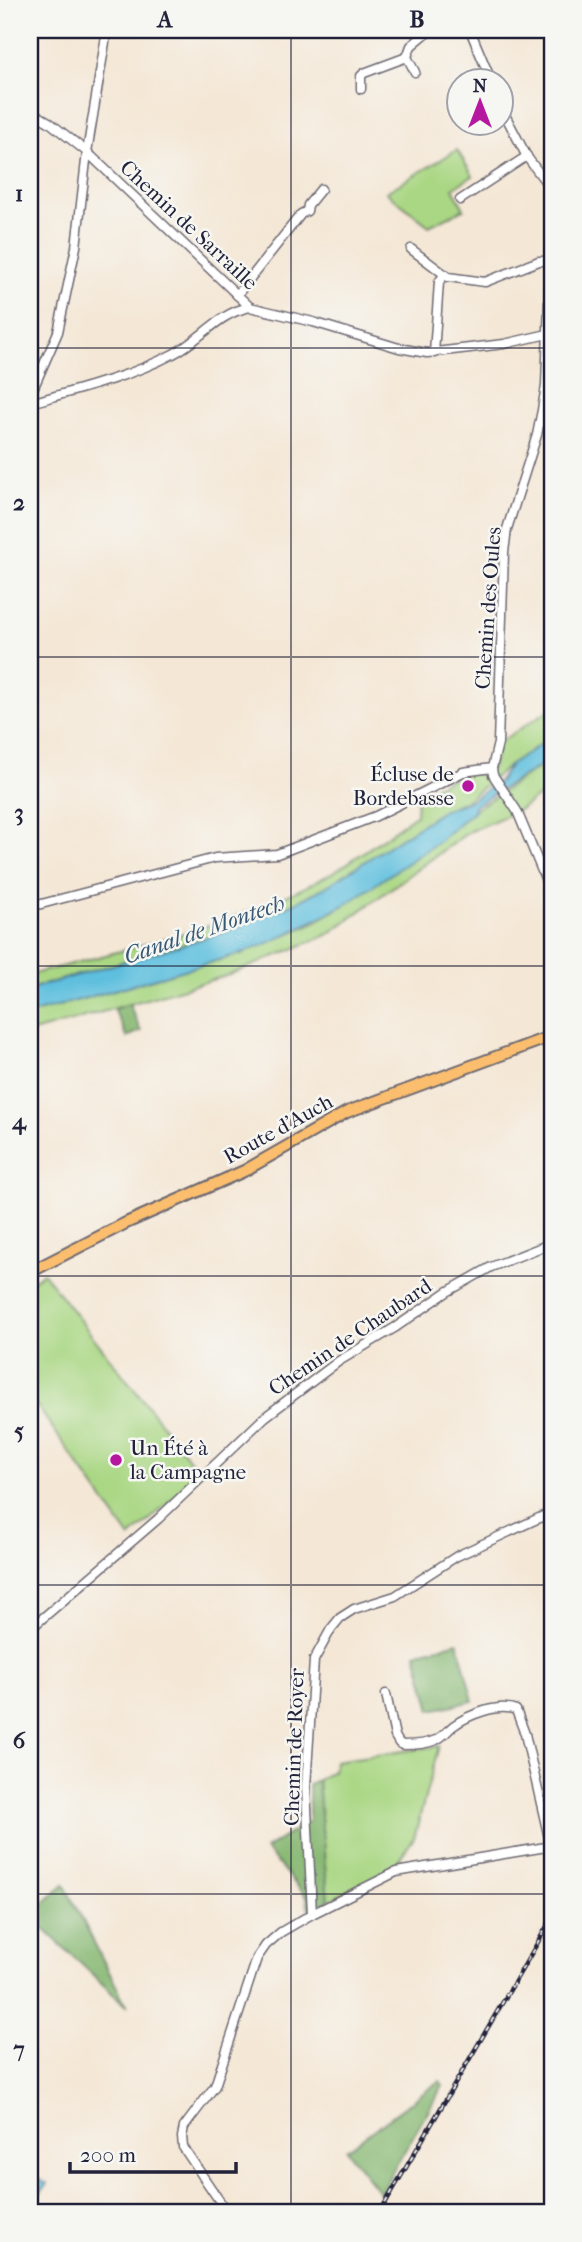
<svg xmlns="http://www.w3.org/2000/svg" width="582" height="2242" viewBox="0 0 582 2242" font-family="'IM FELL French Canon',serif">
	<style>
		.green { fill: #aad784; stroke: #667c60; stroke-width: 2 }
		.forest { fill: #87b872; stroke: #546d56; stroke-width: 2 }
		.water { fill: #5fbfde; stroke: #40708c; stroke-width: 2 }
		.lines { fill: none; stroke-linecap: round; stroke-linejoin: round }
		.minor-casing { stroke: #6c6771; stroke-width: 11 }
		.major-casing { stroke: #6c6771; stroke-width: 14 }
		.minor { stroke: #fff; stroke-width: 8 }
		.major { stroke: #fbbe6e; stroke-width: 10 }
		.rail-casing { stroke: #22223b; stroke-width: 4.5 }
		.rail { stroke: #f6f6f2; stroke-width: 2; stroke-dasharray: 5; stroke-linecap: butt }
		.grid { fill: none; stroke: #22223b; stroke-width: 2; stroke-opacity: 0.55 }
		.poi-dot { fill: #b5179e; stroke: #f6f6f2; stroke-width: 2.5 }
		.labels { text-anchor: middle; stroke-width: 5; stroke-linejoin: round; paint-order: stroke }
		.street-label { font-size: 21px; fill: #22223b; stroke: #f6f6f2 }
		.poi-label { font-size: 21px; fill: #22223b; stroke: #f6f6f2; text-anchor: end }
		.water-label { font-size: 23px; font-style: italic; fill: #375974; stroke: #f6f6f2 }
		.neatline { fill: none; stroke: #22223b; stroke-width: 2.5 }
		.grid-label { font-size: 23px; text-anchor: middle; font-weight: bold; fill: #22223b }
	</style>
	<rect width="100%" height="100%" fill="#f6f6f2"/>
	<filter id="ink" filterUnits="userSpaceOnUse"><feTurbulence type="fractalNoise" baseFrequency=".0143" numOctaves="2"/><feDisplacementMap in="SourceGraphic" scale="14" xChannelSelector="R" yChannelSelector="G"/><feConvolveMatrix kernelMatrix="1 2 1 2 8 2 1 2 1" color-interpolation-filters="sRGB"/></filter>
	<filter id="wash" filterUnits="userSpaceOnUse"><feTurbulence type="fractalNoise" baseFrequency=".00686" numOctaves="4" result="noise"/><feDisplacementMap in="SourceGraphic" scale="28" xChannelSelector="R" yChannelSelector="G"/><feGaussianBlur stdDeviation="1.57" result="paint"/><feColorMatrix in="noise" values="0 0 0 0 0 0 0 0 0 0 0 0 0 0 0 0 0 1.4 0 .05"/><feComposite in="paint" operator="in"/></filter>
	<g filter="url(#wash)">
		<rect width="100%" height="100%" fill="#f4e7d5"/>
		<g class="green">
			<polygon points="457,150 473,176 453,188 464,209 429,226 386,192"/>
			<path d="M552,708V736L510,765L467,800L444,810L324,888L293,904L222,933L30,989V975C133,947 244,924 337,870C364,853 390,833 416,815L417,796L463,772L492,768L498,743Z"/>
			<polygon points="552,759 552,787 517,811 470,831 327,935 229,975 30,1033 30,1014 240,954 309,925 345,905 438,842 474,810"/>
			<polygon points="43,1273 200,1473 130,1538 30,1396 30,1282"/>
			<polygon points="439,1746 414,1838 391,1870 328,1901 318,1780 333,1771 335,1761"/>
		</g>
		<g class="forest">
			<polygon points="129,1004 141,1031 127,1037 114,1009"/>
			<polygon points="458,1642 473,1701 431,1710 416,1653"/>
			<polygon points="318,1780 328,1901 309,1911 307,1897 265,1849 309,1821 309,1784"/>
			<polygon points="64,1884 127,2007 30,1916"/>
			<polygon points="440,2081 443,2085 380,2193 346,2150"/>
		</g>
		<g class="water">
			<path d="M552,737V758C526,776 499,789 473,807L474,810L438,842L345,905L273,941L240,954L30,1014V989L222,933L293,904L324,888L444,810L472,800L500,780L510,765Z"/>
			<polygon points="30,2174 47,2184 30,2207"/>
		</g>
	</g>
	<g filter="url(#ink)">
		<g class="lines">
			<g class="minor-casing">
				<g id="minor">
					<polyline points="470,30 491,80"/>
					<polyline points="415,72 407,57 411,46 430,30"/>
					<polyline points="361,89 361,76 364,73 407,57"/>
					<polyline points="502,109 527,157 548,185 552,201"/>
					<polyline points="30,111 49,122 87,152 250,307 313,322 399,348 427,353 504,344 552,333"/>
					<polyline points="460,200 527,156"/>
					<polyline points="552,217 546,386 542,410 537,435 507,529 504,552 498,743 492,768 493,775 517,811 552,895"/>
					<polyline points="411,249 448,277 485,282 539,261 550,261"/>
					<polyline points="237,295 301,214 307,211 308,205 321,189"/>
					<polyline points="434,353 439,282 444,275"/>
					<polyline points="30,396 58,332 76,247 87,152 107,30"/>
					<path d="M30,403C77,390 130,377 173,354C201,340 218,313 250,307"/>
					<polyline points="30,907 215,858 277,854 376,816 463,772 492,768"/>
					<polyline points="30,1629 158,1519 265,1417 339,1361 396,1327 447,1292 491,1267 552,1243"/>
					<path d="M386,1694L395,1736L399,1743L403,1745C413,1745 427,1744 436,1740C443,1737 447,1731 453,1726C468,1715 498,1703 516,1710L525,1734L551,1847"/>
					<polyline points="312,1914 306,1787 314,1660 331,1629 340,1618 354,1609 395,1596 457,1556 552,1512"/>
					<polyline points="227,2212 183,2147 182,2137 184,2127 215,2086 257,1958 266,1945 281,1932 312,1914 396,1872 552,1846"/>
				</g>
			</g>
			<g class="major-casing">
				<polyline id="major" points="30,1272 126,1223 244,1171 347,1112 552,1036"/>
			</g>
			<use href="#minor" class="minor"/>
			<use href="#major" class="major"/>
			<g class="rail-casing">
				<polyline id="rail" points="380,2212 552,1918"/>
			</g>
			<use href="#rail" class="rail"/>
		</g>
	</g>
	<path class="grid" d="M291,30V2212M30,348H552M30,657H552M30,966H552M30,1276H552M30,1585H552M30,1894H552"/>
	<g class="poi-dot">
		<circle cx="468" cy="786" r="7"/>
		<circle cx="116" cy="1460" r="7"/>
	</g>
	<g class="labels">
		<g class="street-label">
			<text transform="translate(189 225) rotate(43)" y="7">Chemin de Sarraille</text>
			<text transform="translate(488 608) rotate(-86)" y="7">Chemin des Oules</text>
			<text transform="translate(278 1129) rotate(-29)" y="7">Route d'Auch</text>
			<text transform="translate(350 1337) rotate(-34)" y="7">Chemin de Chaubard</text>
			<text transform="translate(294 1747) rotate(-88)" y="7">Chemin de Royer</text>
		</g>
		<g class="poi-label">
			<text x="454" y="781">Écluse de<tspan x="454" dy="24">Bordebasse</tspan></text>
			<text x="130" y="1455" text-anchor="start">Un Été à<tspan x="130" dy="24">la Campagne</tspan></text>
		</g>
		<g class="water-label">
			<text transform="translate(204 929) rotate(-19)" y="8">Canal de Montech</text>
		</g>
	</g>
	<rect width="582" height="2242" fill="none" stroke="#f6f6f2" stroke-width="77"/>
	<g transform="translate(480 102)"><circle r="33" fill="#f6f6f2" stroke="#a1a1a9" stroke-width="2"/>
	<path d="M0-5L12 26L0 18L-12 26Z" fill="#b5179e"/>
	<text y="-10" font-size="19" font-weight="bold" text-anchor="middle" fill="#22223b">N</text>
	</g>
	<path d="M70 2162v10h166v-10" fill="none" stroke="#22223b" stroke-width="3.5"/>
	<text x="80" y="2162" font-size="21" fill="#22223b" stroke="#f6f6f2" stroke-width="5" paint-order="stroke">200 m</text>
	<rect x="38" y="38" width="506" height="2166" class="neatline"/>
	<g class="grid-label">
		<text x="165" y="27">A</text>
		<text x="417" y="27">B</text>
		<text x="19" y="201">1</text>
		<text x="19" y="510">2</text>
		<text x="19" y="820">3</text>
		<text x="19" y="1129">4</text>
		<text x="19" y="1438">5</text>
		<text x="19" y="1748">6</text>
		<text x="19" y="2057">7</text>
	</g>
</svg>
